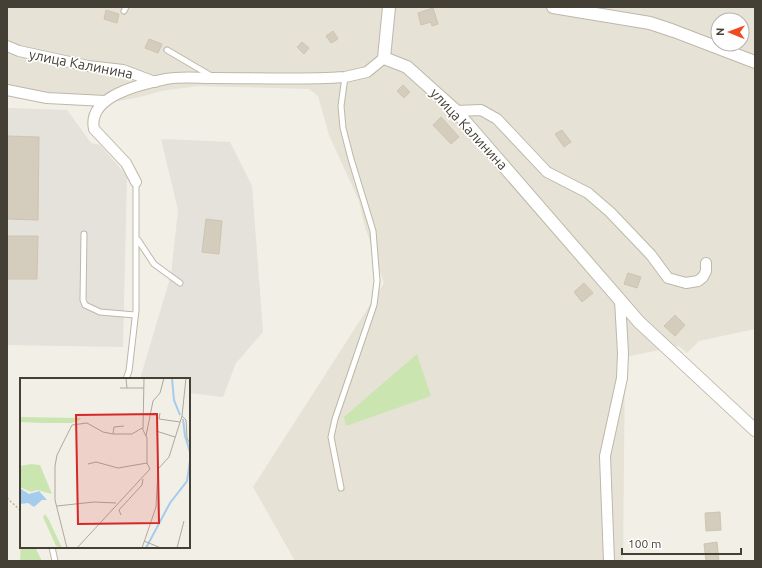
<svg xmlns="http://www.w3.org/2000/svg" width="762" height="568" viewBox="0 0 762 568" font-family="Ubuntu,sans-serif">
	<style>
		.residential { fill: #e6e2d5; fill-rule: evenodd }
		.industrial { fill: #e5e1db }
		.green { fill: #cbe5b1 }
		.building { fill: #d4ccbc; stroke: #cec4b0 }
		.lines { fill: none; stroke-linecap: round; stroke-linejoin: round }
		.service-casing { stroke: #beb8a9; stroke-width: 7 }
		.minor-casing { stroke: #beb8a9; stroke-width: 12 }
		.tertiary-casing { stroke: #beb8a9; stroke-width: 14 }
		.path { stroke: #bfb49b; stroke-width: 1.5; stroke-dasharray: 2 2; stroke-linecap: butt }
		.service { stroke: #fff; stroke-width: 5 }
		.minor { stroke: #fff; stroke-width: 10 }
		.tertiary { stroke: #fff; stroke-width: 12 }
		.labels { text-anchor: middle; stroke-width: 3.5; stroke-linejoin: round; paint-order: stroke }
		.street-label { font-size: 14px; fill: #454036; stroke: #fff }
		.inset-river { fill: none; stroke: #a5cced; stroke-width: 2 }
		.inset-road { fill: none; stroke: #ada9a0; stroke-width: 1 }
		.view { fill: #d62828; fill-opacity: 0.15; stroke: #d62828; stroke-width: 2 }
		.inset-edge { fill: none; stroke: #454036; stroke-width: 2 }
	</style>
	<rect width="100%" height="100%" fill="#f2efe6"/>
	<path class="residential" d="M7,7H755V329L699,341L687,353L679,346L625,357L623,561H295L253,487L384,283L365,227L359,201L329,135L318,96L309,89L198,86L161,91L140,97L114,102L7,95ZM718,20H742V44H718Z"/>
	<g class="industrial">
		<polygon points="7,108 67,110 91,143 100,145 127,176 123,347 7,345"/>
		<polygon points="161,139 230,142 252,186 263,332 236,363 223,397 189,393 189,379 140,379 171,275 178,210"/>
	</g>
	<g class="green">
		<polygon points="417,354 431,396 346,426 344,417"/>
		<polygon points="21,538 21,547 35,547 42,561 20,561"/>
	</g>
	<g class="building">
		<polygon points="433,8 438,24 432,26 431,22 421,25 418,13"/>
		<polygon points="106,10 119,14 117,23 104,19"/>
		<polygon points="333,31 338,39 331,43 326,36"/>
		<polygon points="149,39 162,44 158,53 145,48"/>
		<polygon points="302,42 309,48 304,54 297,47"/>
		<polygon points="403,85 410,92 404,98 397,91"/>
		<polygon points="441,117 459,137 451,144 433,125"/>
		<polygon points="562,130 571,142 564,147 555,134"/>
		<polygon points="7,136 39,137 38,220 7,219"/>
		<polygon points="206,219 222,221 219,254 202,252"/>
		<polygon points="7,236 38,236 37,279 7,279"/>
		<polygon points="628,273 641,277 637,288 624,284"/>
		<polygon points="584,283 593,293 582,302 574,292"/>
		<polygon points="675,315 685,325 675,336 664,326"/>
		<polygon points="720,512 721,530 706,531 705,513"/>
		<polygon points="717,542 719,561 706,561 704,544"/>
	</g>
	<g class="lines">
		<g class="service-casing">
			<g id="service">
				<polyline points="124,11 126,7"/>
				<polyline points="167,50 213,77"/>
				<polyline points="84,234 83,300 85,305 100,312 135,315"/>
				<polyline points="138,240 154,264 180,283"/>
				<polyline points="126,379 129,371 136,310 136,182"/>
				<polyline points="341,488 331,437 335,419 374,305 377,281 373,231 351,159 343,128 341,106 345,77"/>
				<polyline points="52,547 55,561"/>
			</g>
		</g>
		<g class="minor-casing">
			<g id="minor">
				<polyline points="7,46 19,51 88,66 123,70 155,82"/>
				<polyline points="7,90 47,98 105,101"/>
				<polyline points="456,111 481,110 497,119 547,172 588,193 610,212 651,255 668,278 686,283 698,281 703,277 706,271 706,263"/>
				<path d="M136,182L126,163L94,129C87,96 141,84 166,79C181,76 199,78 214,78C258,78 302,80 345,77L367,72L384,58"/>
				<polyline points="609,561 605,456 622,378 623,353 620,300"/>
			</g>
		</g>
		<g class="tertiary-casing">
			<g id="tertiary">
				<polyline points="389,7 384,58 407,67 456,111 639,322 755,430"/>
				<polyline points="553,7 650,23 674,31 755,62"/>
			</g>
		</g>
		<polyline class="path" points="7,498 21,511"/>
		<use href="#service" class="service"/>
		<use href="#minor" class="minor"/>
		<use href="#tertiary" class="tertiary"/>
	</g>
	<g class="labels">
		<g class="street-label">
			<text transform="translate(81 64) rotate(11)" y="5">улица Калинина</text>
			<text transform="translate(469 129) rotate(47)" y="5">улица Калинина</text>
		</g>
	</g>
	<g transform="translate(20 378)">
		<rect width="170" height="170" fill="#f2efe6"/>
		<path d="M0,39L60,40L61,41L52,45H21L0,44ZM11,86L20,87L32,116L17,112L11,114L0,109V88ZM25,136L29,142L42,170L36,168L23,139Z" fill="#cbe5b1"/>
		<path d="M1,111L9,116L19,113L27,122H22L14,129L8,125L0,126Z" fill="#a5cced"/>
		<path class="inset-river" d="M152,0L154,22L160,37M163,41L165,58L170,74M126,170L150,125L167,103L170,83"/>
		<path class="inset-road" d="M100,10H124M107,10L106,1L109,0M140,35L139,41L160,44M162,38L166,42L167,60L170,66M123,51L124,0M136,53L155,59M93,56L94,49L104,48M126,58L133,23L140,15L144,0M68,86L76,84L98,90L127,85M37,128L74,124L96,125M101,137L99,132L122,107L123,101M124,163L141,170M47,170L35,122V88L37,77L52,47L67,45L83,54L93,56H112L122,50L127,60V85L130,91M57,170L130,91M122,170L136,129L138,91L149,79L162,38L166,0M157,170L164,143"/>
		<path class="view" d="M137,36L139,145L58,146L56,37Z"/>
		<rect width="170" height="170" class="inset-edge"/>
	</g>
	<rect width="762" height="568" fill="none" stroke="#454036" stroke-width="16"/>
	<g transform="translate(730 32) rotate(271)"><circle r="19" fill="#ffffff" stroke="#b5b3af"/>
	<path d="M0-3L7 15L0 10L-7 15Z" fill="#f1491f"/>
	<text y="-6" font-size="11" font-weight="bold" text-anchor="middle" fill="#454036">N</text>
	</g>
	<path d="M622 548v6h119v-6" fill="none" stroke="#454036" stroke-width="2"/>
	<text x="628" y="548" font-size="12" fill="#454036" stroke="#ffffff" stroke-width="3" paint-order="stroke">100 m</text>
</svg>
